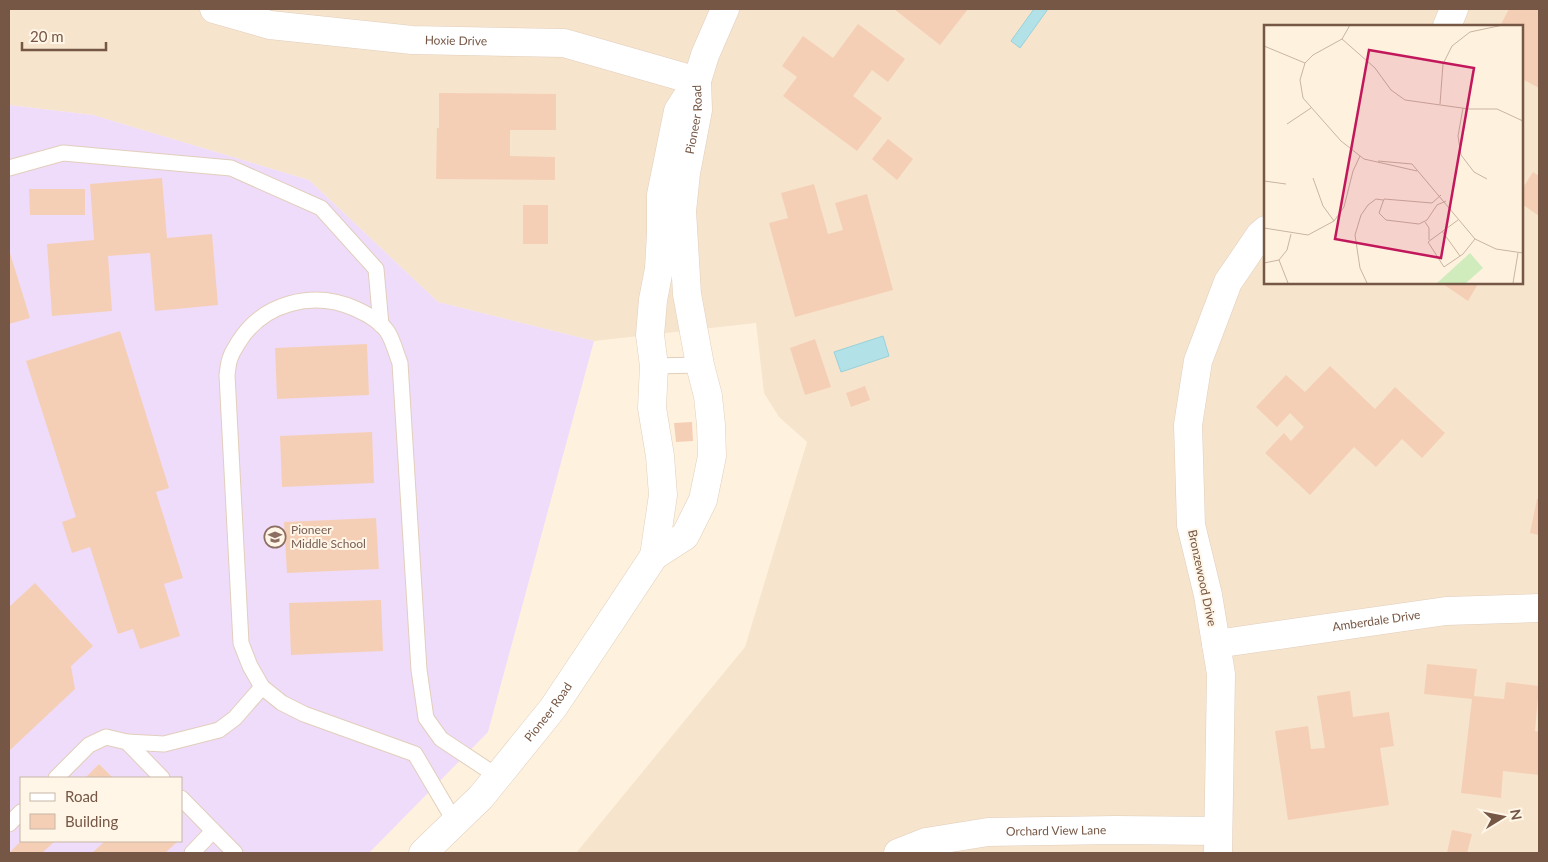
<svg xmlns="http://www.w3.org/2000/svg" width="1548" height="862" viewBox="0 0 1548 862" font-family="Lato,sans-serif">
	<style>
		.residential { fill: #f6e4cd; fill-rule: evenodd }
		.education { fill: #efdcfa; fill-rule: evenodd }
		.water { fill: #b3e1e8; stroke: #98d1db }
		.building { fill: #f5cfb5 }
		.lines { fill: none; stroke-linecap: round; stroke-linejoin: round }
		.service-casing { stroke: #e2cebb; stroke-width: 17 }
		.minor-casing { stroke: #e2cebb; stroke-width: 29 }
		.tertiary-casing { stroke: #e2cebb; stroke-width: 29 }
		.service { stroke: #fff; stroke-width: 15 }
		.minor { stroke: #fff; stroke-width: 28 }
		.tertiary { stroke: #fff; stroke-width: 28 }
		.labels { text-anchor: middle; stroke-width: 4; stroke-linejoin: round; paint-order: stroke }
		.street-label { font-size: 12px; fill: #765745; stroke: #fff6e7 }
		.education-label { font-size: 12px; fill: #785e54; stroke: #fff6e7; text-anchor: start }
		.inset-road { fill: none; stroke: #c8b4a1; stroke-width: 1 }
		.view { fill: #c2185b; fill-opacity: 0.15; stroke: #c2185b; stroke-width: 2.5 }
		.inset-edge { fill: none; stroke: #765745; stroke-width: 2.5 }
	</style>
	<rect width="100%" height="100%" fill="#fef2df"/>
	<path class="residential" d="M9,9H1539V853H576L745,647L807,442L779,417L764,393L756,323L594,341L438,302L309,180L93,115L9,105ZM1266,26H1522V282H1266Z"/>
	<path class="education" d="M9,105L93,115L309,180L438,302L594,341L488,732L369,853H9ZM21,778H181V841H21Z"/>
	<g class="water">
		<polygon points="1034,9 1048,9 1020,48 1011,41"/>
		<polygon points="883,336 889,356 841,372 834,352"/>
	</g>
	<g class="building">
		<polygon points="894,9 968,9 940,45"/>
		<polygon points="1509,9 1539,9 1539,88 1522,79 1522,26 1500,26"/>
		<polygon points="858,24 905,59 888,82 872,70 853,96 882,118 857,151 783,96 797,77 782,66 803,36 833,58"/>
		<polygon points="439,93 556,94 556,130 510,130 510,156 555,157 555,180 436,179 437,128 439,128"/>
		<polygon points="888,139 913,159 897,180 872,159"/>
		<polygon points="1533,172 1539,176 1539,216 1522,204 1522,189"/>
		<polygon points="162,178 167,238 212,234 218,305 155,311 150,253 108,256 112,311 52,316 47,244 94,240 90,184"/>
		<polygon points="814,184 828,234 843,230 835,203 867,194 893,290 795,317 769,223 788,218 781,193"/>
		<polygon points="29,189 85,189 85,215 30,215"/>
		<rect x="523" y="205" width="25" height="39"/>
		<polygon points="9,250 30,318 9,324"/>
		<polygon points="1440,282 1479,282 1468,301"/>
		<polygon points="120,331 169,488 156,492 183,578 164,584 180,636 140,649 133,629 118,634 90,547 72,553 62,522 76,517 26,361"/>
		<polygon points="815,339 831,387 805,395 790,348"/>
		<polygon points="367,344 369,395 277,399 275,348"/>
		<polygon points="1330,366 1375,409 1395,387 1445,433 1422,458 1402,439 1376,467 1354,447 1310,495 1265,453 1284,433 1291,441 1304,427 1290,413 1277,427 1256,407 1286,375 1305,392"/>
		<polygon points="865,386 870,400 851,407 846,393"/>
		<polygon points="692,422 693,441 676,442 674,423"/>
		<polygon points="372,432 374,483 282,487 280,436"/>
		<polygon points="1537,499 1539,499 1539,535 1530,533"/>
		<polygon points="376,518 379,569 287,573 284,522"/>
		<polygon points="35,583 93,646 71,666 75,689 9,751 9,607"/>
		<polygon points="381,600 383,651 291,655 289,603"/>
		<polygon points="1427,664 1477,669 1474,696 1504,699 1506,682 1539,686 1535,731 1539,732 1539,775 1503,771 1501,798 1461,793 1472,699 1424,694"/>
		<polygon points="1350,691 1353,717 1389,712 1394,746 1380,748 1389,805 1288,820 1275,731 1308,726 1311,749 1325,748 1317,696"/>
		<polygon points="99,764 113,778 85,778"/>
		<polygon points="1452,830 1472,834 1467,853 1447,853"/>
		<polygon points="21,841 55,841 42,853 9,853"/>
		<polygon points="105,841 178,841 165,853 92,853"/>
	</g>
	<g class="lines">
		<g class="service-casing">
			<g id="service">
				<polyline points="9,168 63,153 231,168 321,208 376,269 381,325"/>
				<polyline points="654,366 700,365"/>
				<polyline points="127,742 164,744 219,730 235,718 262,687"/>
				<polyline points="56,778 89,745 106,737 127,742 162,778"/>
				<polyline points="181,798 235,853"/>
				<path d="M455,822L415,754L304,714L282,703L262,687L250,666L241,643L227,375C228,369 228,362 231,356C232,352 236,347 238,343C263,302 314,290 356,309C367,314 380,321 387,331C393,340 396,353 400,363L419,670L426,718L441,739L497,776"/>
				<polyline points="9,824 21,812"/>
				<polyline points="192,853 213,831"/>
			</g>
		</g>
		<g class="minor-casing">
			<g id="minor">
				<path id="s1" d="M214,9L270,25L412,40L564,43L697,81"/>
				<polyline points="1447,26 1454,9"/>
				<polyline points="654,556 663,495 660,456 652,408 654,366 650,335 653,300 659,269 661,232 661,195 678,111 697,81 705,55 725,9"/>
				<path id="s2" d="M611,621L654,556L685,536L703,500L712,456L711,425L708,396L700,365L687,294L682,211L686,173L698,110L697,81"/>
				<path id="s3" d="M1216,644L1446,611L1539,608"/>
				<path id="s4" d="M898,853L926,842L988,832L1116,830L1218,831"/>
				<polyline points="1218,853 1221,674 1208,595 1191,525 1188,425 1198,361 1228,282 1260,235 1266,230"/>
			</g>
		</g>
		<g class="tertiary-casing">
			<g id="tertiary">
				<path id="s5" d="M423,853L481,797L553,708L611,621"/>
			</g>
		</g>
		<use href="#service" class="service"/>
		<use href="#minor" class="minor"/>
		<use href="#tertiary" class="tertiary"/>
	</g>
	<defs>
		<g id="school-ring" transform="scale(1.125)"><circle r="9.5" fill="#fff6e7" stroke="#8d6e63" stroke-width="1.5"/><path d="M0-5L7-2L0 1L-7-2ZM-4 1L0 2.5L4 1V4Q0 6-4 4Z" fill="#8d6e63"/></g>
	</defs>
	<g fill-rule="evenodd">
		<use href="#school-ring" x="275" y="537"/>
	</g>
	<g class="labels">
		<g class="street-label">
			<text dy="4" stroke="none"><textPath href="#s1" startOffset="245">Hoxie Drive</textPath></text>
			<text dy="4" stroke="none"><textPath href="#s2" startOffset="540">Pioneer Road</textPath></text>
			<text transform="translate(1202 578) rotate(78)" y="4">Bronzewood Drive</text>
			<text dy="4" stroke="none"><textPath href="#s3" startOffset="162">Amberdale Drive</textPath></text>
			<text dy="4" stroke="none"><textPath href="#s5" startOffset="189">Pioneer Road</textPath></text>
			<text dy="4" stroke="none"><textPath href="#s4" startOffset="161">Orchard View Lane</textPath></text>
		</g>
		<g class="education-label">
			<text x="291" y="534">Pioneer<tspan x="291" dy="14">Middle School</tspan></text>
		</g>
	</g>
	<g transform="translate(1264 25)">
		<rect width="259" height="259" fill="#fef2df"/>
		<path d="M206,228L219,243L202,258H173Z" fill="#d0ecbd"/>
		<path class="inset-road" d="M86,0L78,14L49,30L41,38L36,55L39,73L77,116L100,134L153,146M78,14L111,43L127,65L141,75L205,84H233L259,96M0,21L41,38M176,79L179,39L188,21L206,7L239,0M199,83L194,111L197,130L210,147L223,154M23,99L47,83M114,136L148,139L211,214L232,224L259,228M49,153L59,181L70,196M0,156L22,159M177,170L168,178L120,174L115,188L122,195L155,199L163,195L173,180L182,176M194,195L164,217L180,242L199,229L211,214M161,197L165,203V215M0,203L44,210L70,196L80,182L89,146L96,131M178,206L196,231M15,235L24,258M0,238L15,235L23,225L27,209M103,258L96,243L91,210L97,190L104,180L112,174L119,175M249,258L254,228"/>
		<path class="view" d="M105,25L210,43L177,233L71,214Z"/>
		<rect width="259" height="259" class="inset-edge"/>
	</g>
	<rect width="1548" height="862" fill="none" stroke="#765745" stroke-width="20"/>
	<rect x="20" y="777" width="162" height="65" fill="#fff6e7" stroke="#c8b6a6"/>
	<rect x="30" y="793" width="25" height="8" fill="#ffffff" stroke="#c8b6a6"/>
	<text x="65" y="802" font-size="15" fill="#765745">Road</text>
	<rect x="30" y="814" width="25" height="15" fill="#f5cfb5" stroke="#c8b6a6"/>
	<text x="65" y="827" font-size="15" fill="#765745">Building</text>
	<g transform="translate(1503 817) rotate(80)" stroke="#fff6e7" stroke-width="4" paint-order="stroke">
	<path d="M0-4L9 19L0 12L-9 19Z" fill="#765745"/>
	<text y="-8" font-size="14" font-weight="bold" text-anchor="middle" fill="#765745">N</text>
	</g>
	<path d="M22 42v8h84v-8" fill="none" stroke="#765745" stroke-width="2.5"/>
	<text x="30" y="42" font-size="15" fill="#765745" stroke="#fff6e7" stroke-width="4" paint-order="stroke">20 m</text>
</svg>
